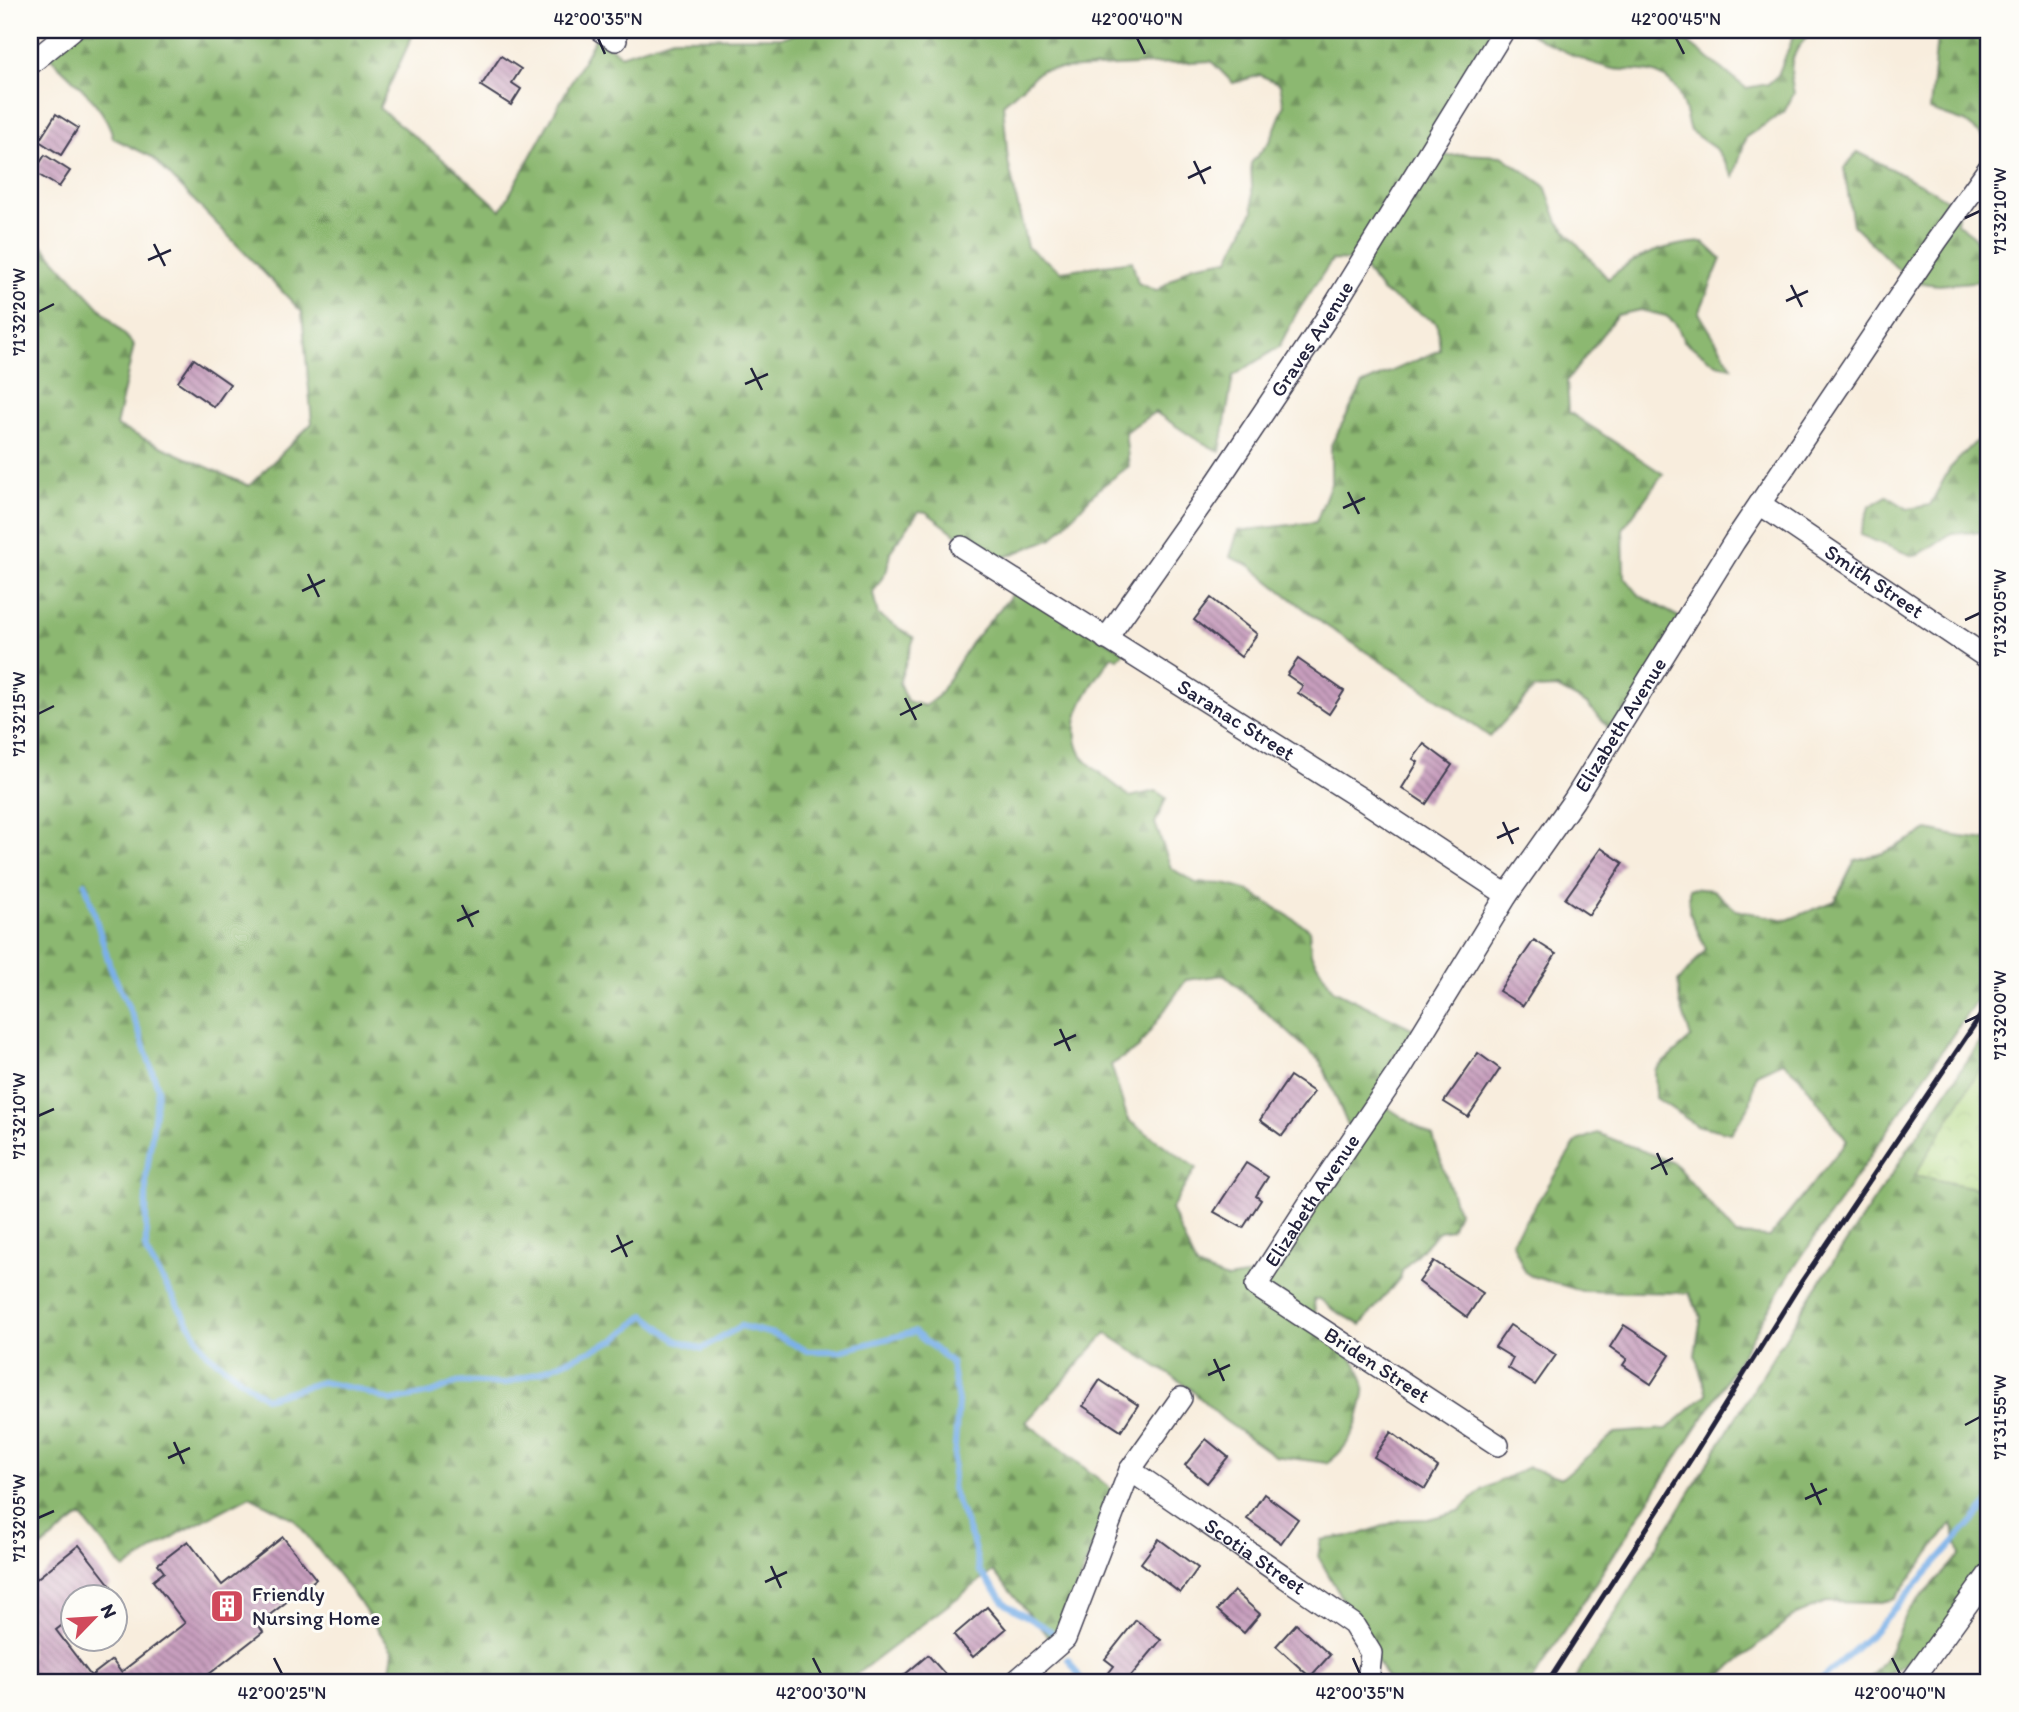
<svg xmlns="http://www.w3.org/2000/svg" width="2019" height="1712" viewBox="0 0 2019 1712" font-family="Itim,sans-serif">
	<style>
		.forest { fill: url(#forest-firs); stroke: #576d56; stroke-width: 2; fill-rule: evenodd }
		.park { fill: url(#park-crowns); stroke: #697d5f; stroke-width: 2 }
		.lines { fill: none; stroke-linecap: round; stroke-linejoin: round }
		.stream { stroke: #7ab0e8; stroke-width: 6 }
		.building { fill: url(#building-back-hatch) }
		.minor-casing { stroke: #424053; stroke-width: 24 }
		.minor { stroke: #fff; stroke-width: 21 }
		.rail { stroke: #22223b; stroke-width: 5 }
		.ticks { fill: none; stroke: #22223b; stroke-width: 2.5 }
		.labels { text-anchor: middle; stroke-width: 6; stroke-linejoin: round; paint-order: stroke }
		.street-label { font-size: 21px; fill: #22223b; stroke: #fdfcf7 }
		.poi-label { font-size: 21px; fill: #22223b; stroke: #fdfcf7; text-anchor: start }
		.neatline { fill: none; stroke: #22223b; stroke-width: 2.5 }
		.ticks-label { font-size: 18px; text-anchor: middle; fill: #22223b }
	</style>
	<defs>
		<pattern id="forest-firs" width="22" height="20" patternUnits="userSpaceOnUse" patternTransform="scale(1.75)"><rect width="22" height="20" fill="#8cb871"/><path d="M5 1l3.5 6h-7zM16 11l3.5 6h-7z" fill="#72955e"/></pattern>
		<pattern id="park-crowns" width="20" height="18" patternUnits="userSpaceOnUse" patternTransform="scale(1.75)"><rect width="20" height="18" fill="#b0d883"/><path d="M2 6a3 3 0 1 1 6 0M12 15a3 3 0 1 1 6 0" fill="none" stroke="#97b972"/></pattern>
		<pattern id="building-back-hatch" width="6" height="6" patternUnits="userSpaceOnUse" patternTransform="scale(1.75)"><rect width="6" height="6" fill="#c79ebd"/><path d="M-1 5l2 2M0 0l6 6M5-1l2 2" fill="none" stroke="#a1809b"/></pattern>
	</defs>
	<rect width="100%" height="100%" fill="#fdfcf7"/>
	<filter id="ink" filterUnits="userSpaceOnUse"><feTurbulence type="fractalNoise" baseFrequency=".0143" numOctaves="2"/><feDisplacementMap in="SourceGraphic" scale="14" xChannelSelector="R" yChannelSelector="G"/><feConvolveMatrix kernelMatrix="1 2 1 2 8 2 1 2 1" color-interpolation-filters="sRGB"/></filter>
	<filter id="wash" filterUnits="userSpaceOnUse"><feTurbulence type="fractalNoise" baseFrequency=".00686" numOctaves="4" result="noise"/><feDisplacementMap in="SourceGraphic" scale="28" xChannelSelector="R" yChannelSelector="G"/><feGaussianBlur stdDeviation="1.57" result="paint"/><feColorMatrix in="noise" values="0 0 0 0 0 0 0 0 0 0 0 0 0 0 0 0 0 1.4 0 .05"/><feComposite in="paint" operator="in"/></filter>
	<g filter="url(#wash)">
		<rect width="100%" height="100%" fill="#f8eddd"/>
		<g class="forest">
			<path d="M73,30H415L379,108L455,169L501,210L596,37L621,55L673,38L783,37L808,30H1096L1134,40L1191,30H1504L1422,158L1464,154L1502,156L1545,186L1558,222L1608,279C1636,255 1666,244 1703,242L1721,259L1699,313L1732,367L1717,364L1684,341L1676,324L1666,316L1640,310L1617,315L1567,381L1569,412L1663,474L1623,529L1624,576L1640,596L1686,621L1616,736L1587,704L1557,688L1534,689L1490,737L1432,695L1322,623L1249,565L1230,557L1238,531L1316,522L1331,483V445L1363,384L1440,350L1437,323L1383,292L1358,261L1332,260L1296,314L1279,347L1233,376L1220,452L1194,438L1155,412L1125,432L1129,466L1097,490L1053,538L993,562L926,512L919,511L890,552L887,570L873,593L878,615L914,638L899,683L907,701L925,706L938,696L971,643L1015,591L1125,651L1118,659L1112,656C1093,684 1063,719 1081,754C1085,764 1120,788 1130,797L1156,791L1166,798L1155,823L1171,868L1196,883L1225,884L1249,891L1309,929L1311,954L1333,990L1420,1032L1382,1104L1433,1137L1458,1212L1451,1229L1439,1231L1403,1269L1400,1278L1361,1325L1332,1309L1320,1299H1314C1314,1344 1355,1342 1364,1384C1366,1393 1361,1406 1359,1415C1354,1435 1344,1452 1327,1463L1275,1456L1224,1420L1187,1386L1106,1333L1026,1422L1114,1491L1055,1645L993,1571L846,1682H388L393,1652L360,1603L294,1519L250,1496L183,1531L124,1569L81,1516L30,1556V232L134,345L116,426L249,486L312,423L302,312L152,157L113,138C107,106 69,77 47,54ZM1211,61L1233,83L1260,75L1280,84L1284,106L1270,141L1251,163L1253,211L1229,259L1193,265L1156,291L1138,283L1132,261L1061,271L1027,247L1008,161L1003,104L1041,70ZM1225,975L1321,1062L1354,1140L1265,1273L1227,1279L1196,1267L1171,1209L1196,1168L1128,1120L1111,1065L1138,1048L1186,980Z"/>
			<path d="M1525,30H1684L1686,41L1746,88L1768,84L1778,75L1796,30H1814C1792,50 1787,64 1794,93L1784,112L1746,137L1734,177L1717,150L1690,131C1685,115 1683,94 1670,82C1653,67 1634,72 1614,69C1585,63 1550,45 1525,30Z"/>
			<polygon points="1931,30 1989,30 1989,141 1965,122 1930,110 1937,37"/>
			<polygon points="1858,152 1928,188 1959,207 1957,223 1973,235 1989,261 1982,281 1939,285 1911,282 1853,225 1844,168"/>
			<polygon points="1989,428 1989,532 1952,533 1918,555 1913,556 1860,535 1869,507 1887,496 1908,509 1930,505 1950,468"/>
			<polygon points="1928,830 1961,837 1989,840 1989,982 1789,1275 1715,1399 1531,1682 1389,1682 1318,1556 1321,1540 1358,1535 1400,1520 1428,1519 1459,1511 1482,1490 1528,1467 1562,1478 1615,1433 1667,1429 1707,1394 1695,1355 1701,1317 1689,1293 1582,1291 1531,1276 1525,1272 1512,1241 1577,1141 1597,1133 1674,1163 1736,1235 1770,1237 1847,1141 1799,1076 1783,1062 1756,1074 1750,1105 1731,1133 1696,1125 1656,1098 1655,1070 1691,1038 1680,1003 1678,982 1706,949 1689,912 1689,888 1713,890 1736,910 1787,920 1835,901 1855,860 1884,853"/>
			<polygon points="1989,1028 1989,1572 1927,1647 1899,1668 1873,1682 1867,1682 1889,1653 1907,1612 1960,1555 1952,1523 1895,1599 1876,1603 1826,1602 1795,1615 1713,1682 1573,1682 1815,1289"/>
		</g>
		<polygon class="park" points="1989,1054 1989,1191 1915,1175"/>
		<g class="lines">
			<g class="stream">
				<polyline points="85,883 110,966 137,1026 158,1088 146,1179 146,1252 206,1352 265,1398 322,1382 356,1389 391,1401 432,1393 458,1382 504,1384 540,1372 615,1340 645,1315 676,1340 702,1349 741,1326 773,1334 808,1351 839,1351 914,1332 951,1362 958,1402 952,1489 972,1539 980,1572 1007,1605 1051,1631"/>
				<polyline points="1068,1659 1083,1682"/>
				<polyline points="1818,1682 1872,1634 1989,1503"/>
			</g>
		</g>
		<g id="blocks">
			<g class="building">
				<polygon points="501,56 521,69 512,83 521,89 511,105 481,86"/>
				<polygon points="56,114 78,128 61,155 39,141"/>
				<polygon points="45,155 70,171 59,187 34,172"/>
				<polygon points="194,359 230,384 214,407 178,382"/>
				<polygon points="1211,598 1257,634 1241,657 1194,620"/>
				<polygon points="1298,659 1344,691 1329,714 1298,693 1303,686 1287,675"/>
				<polygon points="1424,744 1452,765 1426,804 1402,788 1418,762 1413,759"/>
				<polygon points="1601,848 1623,863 1589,915 1565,899"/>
				<polygon points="1534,940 1556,954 1523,1006 1499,991"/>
				<polygon points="1478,1053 1500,1069 1468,1117 1444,1102"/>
				<polygon points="1290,1076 1314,1092 1282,1136 1260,1120"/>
				<polygon points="1246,1163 1268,1177 1256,1196 1261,1200 1243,1228 1214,1212"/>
				<polygon points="1434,1261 1483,1293 1467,1317 1419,1282"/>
				<polygon points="1510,1325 1556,1355 1535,1385 1508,1368 1513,1358 1495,1347"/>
				<polygon points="1624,1325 1670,1355 1651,1384 1623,1365 1627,1359 1610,1347"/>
				<polygon points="1100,1380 1138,1405 1121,1431 1083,1406"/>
				<polygon points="1391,1432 1438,1467 1425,1489 1374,1457"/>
				<polygon points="1206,1439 1228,1457 1207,1483 1185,1465"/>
				<polygon points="1264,1494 1298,1519 1281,1543 1247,1519"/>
				<polygon points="283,1537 316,1579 258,1624 263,1632 199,1682 30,1682 30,1584 79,1545 111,1586 98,1597 74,1597 74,1616 56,1630 91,1676 112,1660 121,1672 185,1623 153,1581 164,1572 158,1564 188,1541 222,1585"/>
				<polygon points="1159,1539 1198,1568 1180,1593 1141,1563"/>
				<polygon points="1234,1591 1260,1614 1244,1633 1217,1610"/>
				<polygon points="987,1607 1006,1629 973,1657 954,1635"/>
				<polygon points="1136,1620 1161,1640 1126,1682 1116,1682 1107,1675 1114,1666 1105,1659"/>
				<polygon points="1296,1624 1330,1655 1310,1677 1276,1646"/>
				<polygon points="928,1655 952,1682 896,1682"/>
			</g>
		</g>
	</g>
	<g filter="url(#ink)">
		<use href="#blocks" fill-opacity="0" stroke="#424053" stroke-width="2"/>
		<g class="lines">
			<g class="minor-casing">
				<g id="minor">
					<polyline points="600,30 616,40"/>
					<polyline points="30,64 72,30"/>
					<path id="s1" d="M1760,504L1989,659"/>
					<path id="s2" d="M962,547L1363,800L1507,895"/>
					<path id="s3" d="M1106,639L1217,482L1326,319L1504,30"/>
					<path id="s4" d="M1498,1445L1256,1286L1310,1202L1401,1068L1507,895L1574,800L1734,542L1936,242L1989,168"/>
					<path id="s5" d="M1130,1470L1353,1624L1371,1653L1368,1682"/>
					<polyline points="1015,1682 1065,1639 1130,1470 1181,1398"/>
					<polyline points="1911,1682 1989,1574"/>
				</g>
			</g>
			<use href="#minor" class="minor"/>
			<polyline class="rail" points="1548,1682 1695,1453 1800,1284 1989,1003"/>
		</g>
	</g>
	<path class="ticks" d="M598,38L605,54M1137,38L1145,54M1676,38L1684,54M1194,161L1205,184M1188,178L1211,167M1965,218L1980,211M154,244L165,266M148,260L171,250M1791,285L1802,307M1786,301L1808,291M38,312L54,304M751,368L762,390M745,384L768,374M1348,492L1359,514M1343,508L1365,498M308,574L319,597M302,591L325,580M1965,620L1980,613M905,698L916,720M38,714L54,706M900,715L922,704M1503,822L1513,844M1497,838L1519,828M462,905L473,927M457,921L479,911M1965,1022L1980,1015M1060,1029L1070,1051M1054,1045L1076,1035M38,1116L54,1109M1657,1153L1667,1175M1651,1169L1673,1158M617,1235L627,1257M611,1252L633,1241M1214,1359L1224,1381M1208,1375L1230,1365M1965,1425L1980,1417M174,1442L184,1464M168,1458L190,1448M1811,1483L1821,1505M1805,1499L1827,1489M38,1518L54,1511M771,1566L781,1588M765,1582L787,1572M274,1658L282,1674M813,1658L821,1674M1353,1658L1360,1674M1892,1658L1900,1674"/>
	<defs>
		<g id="building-square" transform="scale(1.75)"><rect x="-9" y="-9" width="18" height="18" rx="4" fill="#d1495b" stroke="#fdfcf7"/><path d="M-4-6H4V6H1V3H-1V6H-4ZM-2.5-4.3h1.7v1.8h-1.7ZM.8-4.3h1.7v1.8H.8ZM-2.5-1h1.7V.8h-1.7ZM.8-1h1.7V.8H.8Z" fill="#fff"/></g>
	</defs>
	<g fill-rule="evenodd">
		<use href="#building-square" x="227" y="1606"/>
	</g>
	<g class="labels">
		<g class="street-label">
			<text dy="7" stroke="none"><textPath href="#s3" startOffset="364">Graves Avenue</textPath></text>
			<text dy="7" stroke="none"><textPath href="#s1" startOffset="138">Smith Street</textPath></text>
			<text dy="7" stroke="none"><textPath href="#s2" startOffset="324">Saranac Street</textPath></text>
			<text dy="7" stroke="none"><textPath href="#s4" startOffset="959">Elizabeth Avenue</textPath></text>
			<text dy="7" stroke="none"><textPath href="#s4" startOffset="392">Elizabeth Avenue</textPath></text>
			<text transform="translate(1377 1365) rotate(33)" y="7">Briden Street</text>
			<text dy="7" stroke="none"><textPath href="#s5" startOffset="152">Scotia Street</textPath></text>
		</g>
		<g class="poi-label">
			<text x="252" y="1601">Friendly<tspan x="252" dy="24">Nursing Home</tspan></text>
		</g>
	</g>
	<rect width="2019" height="1712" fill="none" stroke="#fdfcf7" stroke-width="77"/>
	<g transform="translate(94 1618) rotate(65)"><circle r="33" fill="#fdfcf7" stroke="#a5a5ac" stroke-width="2"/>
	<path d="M0-5L12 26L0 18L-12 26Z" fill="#d1495b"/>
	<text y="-10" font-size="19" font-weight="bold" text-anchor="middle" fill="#22223b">N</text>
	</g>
	<rect x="38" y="38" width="1942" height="1636" class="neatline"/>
	<g class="ticks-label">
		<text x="598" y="25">42°00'35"N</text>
		<text x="1137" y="25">42°00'40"N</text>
		<text x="1676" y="25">42°00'45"N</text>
		<text transform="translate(2000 211) rotate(-90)" y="6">71°32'10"W</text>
		<text transform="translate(19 312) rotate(-90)" y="6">71°32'20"W</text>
		<text transform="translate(2000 613) rotate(-90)" y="6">71°32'05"W</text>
		<text transform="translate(19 714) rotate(-90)" y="6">71°32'15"W</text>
		<text transform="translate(2000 1015) rotate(-90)" y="6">71°32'00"W</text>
		<text transform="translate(19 1116) rotate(-90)" y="6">71°32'10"W</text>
		<text transform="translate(2000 1417) rotate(-90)" y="6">71°31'55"W</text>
		<text transform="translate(19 1518) rotate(-90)" y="6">71°32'05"W</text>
		<text x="282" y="1699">42°00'25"N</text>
		<text x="821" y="1699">42°00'30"N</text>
		<text x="1360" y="1699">42°00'35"N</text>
		<text x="1900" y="1699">42°00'40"N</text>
	</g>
</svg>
